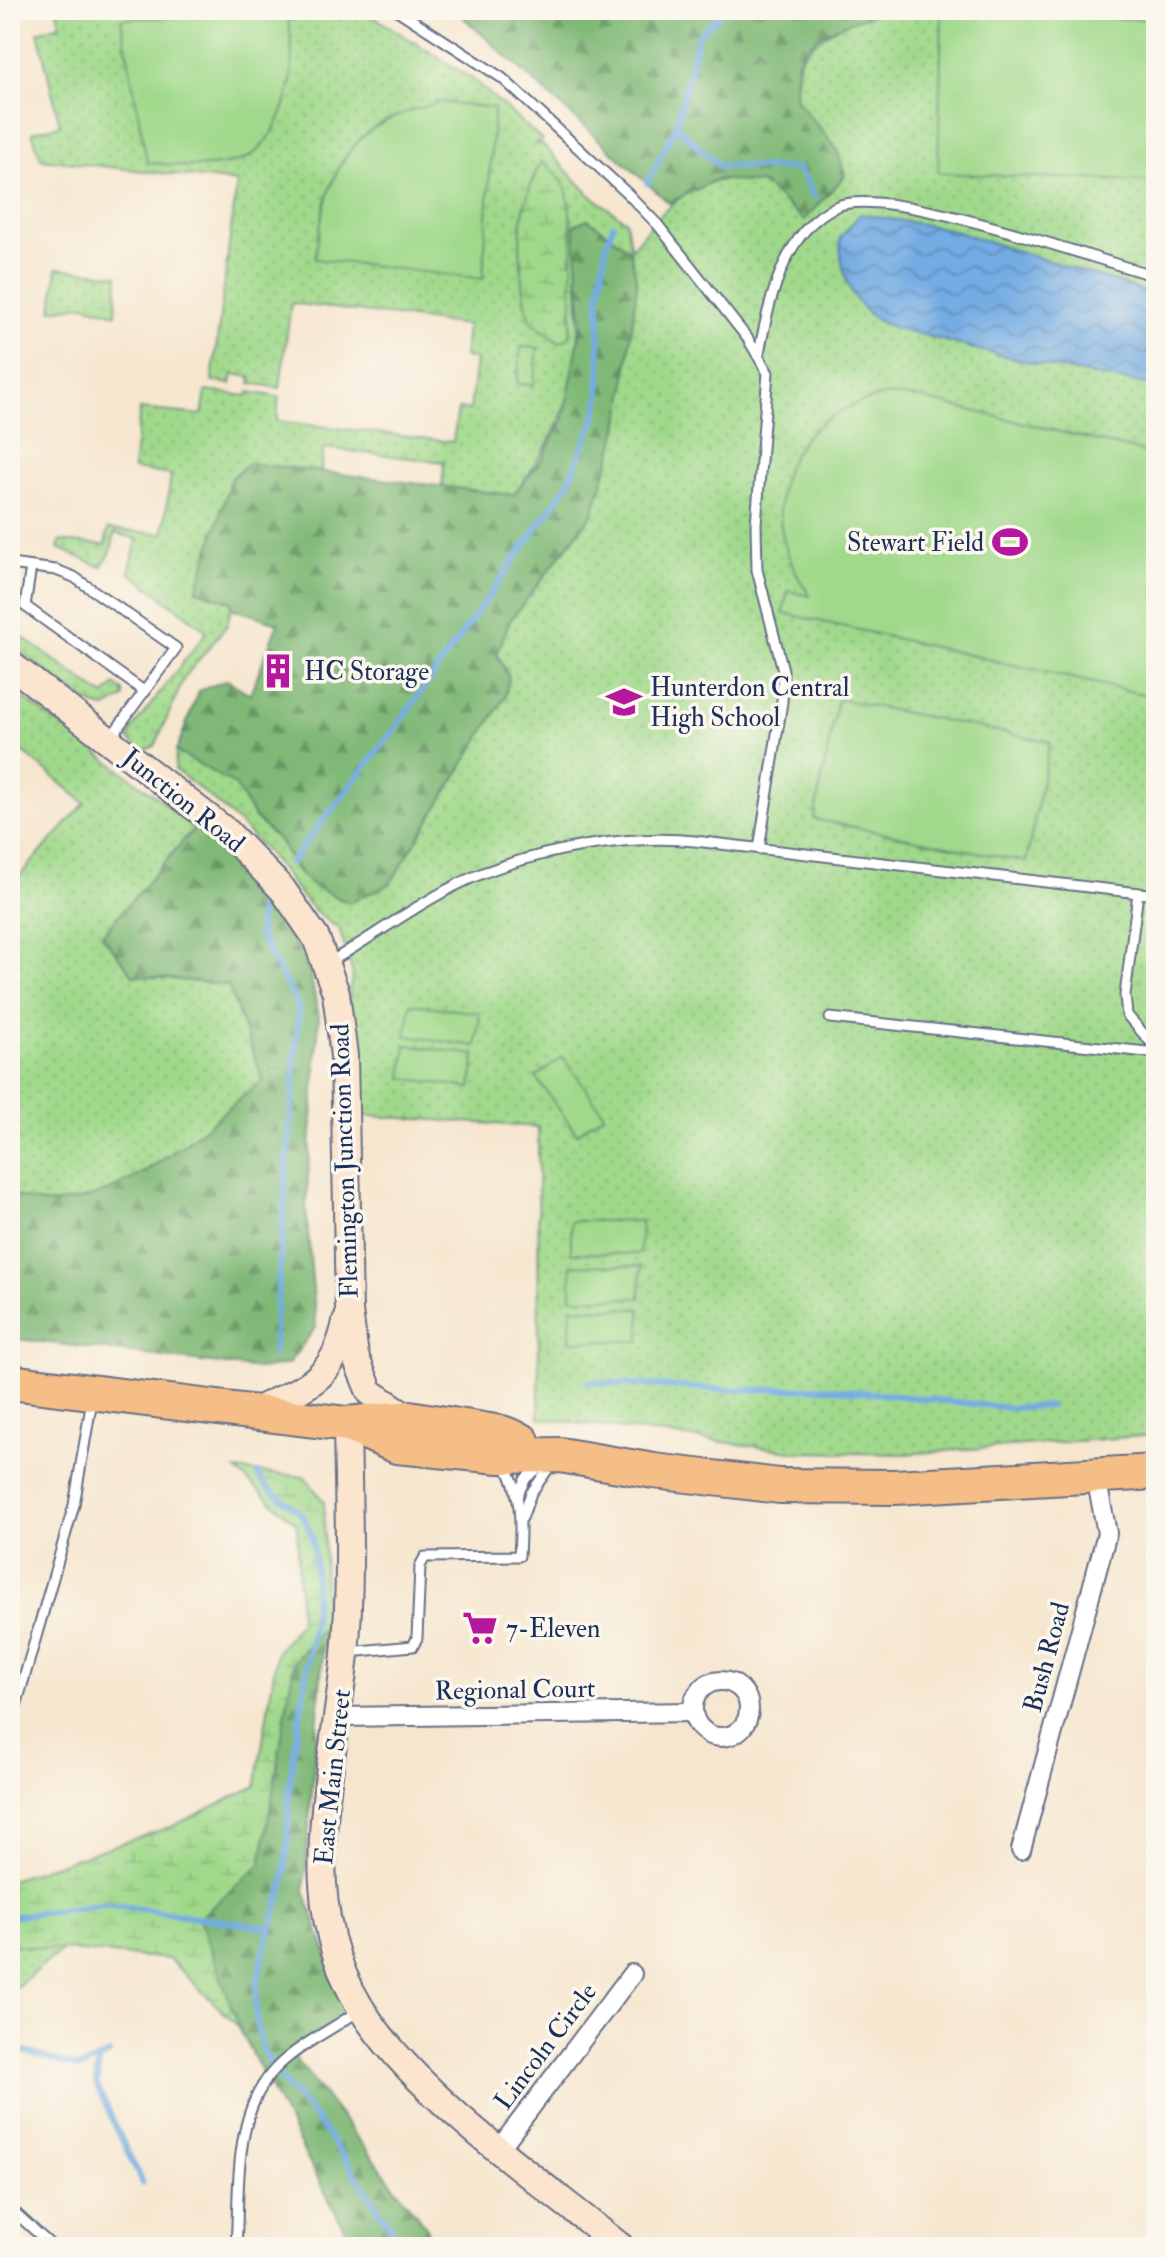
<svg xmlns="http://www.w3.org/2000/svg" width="1166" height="2257" viewBox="0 0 1166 2257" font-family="'IM FELL Double Pica',serif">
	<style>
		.grass { fill: url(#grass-dots); stroke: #5e8474; stroke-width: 2 }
		.forest { fill: url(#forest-firs); stroke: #4e746a; stroke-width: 2 }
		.wetland { fill: url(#wetland-marsh); stroke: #5e8474; stroke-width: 2 }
		.garden { fill: #a0d98b; stroke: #5e8474; stroke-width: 2 }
		.water { fill: url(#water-waves); stroke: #476ea0; stroke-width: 2 }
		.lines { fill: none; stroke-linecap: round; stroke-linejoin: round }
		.stream { stroke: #73ace3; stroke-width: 6 }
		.lane-casing { stroke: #686f86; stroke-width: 13 }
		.street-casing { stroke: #686f86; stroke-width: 22 }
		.secondary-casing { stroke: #686f86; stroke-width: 30 }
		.highway-casing { stroke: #686f86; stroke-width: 38 }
		.lane { stroke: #fff; stroke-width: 9 }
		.street { stroke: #fff; stroke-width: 18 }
		.secondary { stroke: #fbe5cf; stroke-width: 26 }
		.highway { stroke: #f6be87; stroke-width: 34 }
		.labels { text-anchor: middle; stroke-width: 7; stroke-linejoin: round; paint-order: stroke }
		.poi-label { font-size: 26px; fill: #1b2f5e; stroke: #fbf7ec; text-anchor: start }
		.street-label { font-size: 26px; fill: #1b2f5e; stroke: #fbf7ec }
	</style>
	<defs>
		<pattern id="grass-dots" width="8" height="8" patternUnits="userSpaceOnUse" patternTransform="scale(2)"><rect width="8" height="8" fill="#a0d98b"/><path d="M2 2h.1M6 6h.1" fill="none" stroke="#89bb7a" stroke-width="1.8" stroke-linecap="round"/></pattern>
		<pattern id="forest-firs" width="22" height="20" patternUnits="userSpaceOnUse" patternTransform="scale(2)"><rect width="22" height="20" fill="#80b977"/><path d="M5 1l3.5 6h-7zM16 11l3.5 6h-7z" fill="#689765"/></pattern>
		<pattern id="wetland-marsh" width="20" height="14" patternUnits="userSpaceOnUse" patternTransform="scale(2)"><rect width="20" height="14" fill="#a0d98b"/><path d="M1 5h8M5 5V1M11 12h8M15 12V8" fill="none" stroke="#89bb7a"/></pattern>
		<pattern id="water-waves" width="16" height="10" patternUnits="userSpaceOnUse" patternTransform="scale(2)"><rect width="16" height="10" fill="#73ace3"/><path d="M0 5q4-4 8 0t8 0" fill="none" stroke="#5e8cbb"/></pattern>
	</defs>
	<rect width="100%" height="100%" fill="#fbf7ec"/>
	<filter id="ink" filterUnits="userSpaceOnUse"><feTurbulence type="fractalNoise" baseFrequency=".0125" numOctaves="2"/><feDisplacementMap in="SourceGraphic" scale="16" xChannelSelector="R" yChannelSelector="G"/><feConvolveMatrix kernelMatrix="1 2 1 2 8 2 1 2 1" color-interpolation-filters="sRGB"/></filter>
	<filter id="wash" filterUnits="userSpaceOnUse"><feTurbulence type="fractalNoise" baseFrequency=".006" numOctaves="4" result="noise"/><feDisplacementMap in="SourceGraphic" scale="32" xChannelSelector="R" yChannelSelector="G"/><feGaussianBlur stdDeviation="1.8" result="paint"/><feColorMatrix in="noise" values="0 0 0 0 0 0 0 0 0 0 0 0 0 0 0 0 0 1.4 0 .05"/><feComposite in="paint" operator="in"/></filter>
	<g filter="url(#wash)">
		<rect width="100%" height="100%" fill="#f6e6cf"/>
		<g class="grass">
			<path d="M57,10H363L471,78L542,140L534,144H542L589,194L626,221L631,249C665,207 700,165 761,184C776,189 791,210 805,219L813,122L795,97L800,58L814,43L840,25L887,10H1156V1435L904,1454L799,1452L539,1418L538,1127L357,1115L349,991L353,974L339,928C310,914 291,881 271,857C243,824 210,796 175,770L176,751L237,785L509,678L497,655L509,622L593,513L630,250L577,276C587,372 566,429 507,504L442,488L444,462L324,448L321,472L249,463L197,590L233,602L227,625L184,678L155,746L142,751L129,740L133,728L207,631L129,572L137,539L115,533L110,554L101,567L58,548L60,541L105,545L108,529L163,534L171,475L133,469L140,409L202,415L206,391L248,396L249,392L279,397L277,421L453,442L458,409L470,410L476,359L464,357L467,325L291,303L280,388L250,383L251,377L233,374L231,384L212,381L237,182L41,159L32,132L60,125L38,32L60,25Z"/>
			<polygon points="57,268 118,275 116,314 84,305 52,310"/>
			<polygon points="10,628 104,696 115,685 123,691 124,698 105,708 93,705 10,645"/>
			<path d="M10,688L196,826L103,935L133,975L228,985L263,1080C205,1126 125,1207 46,1203C35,1203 21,1197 10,1194V876L16,880L85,803L10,741Z"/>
			<polygon points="10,1945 63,1949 10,1992"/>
		</g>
		<g class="forest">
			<path d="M455,10H887C860,19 812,29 799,59C795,70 796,86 795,98L837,149L845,176L804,220L763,184L717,179L669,203Z"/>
			<polygon points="588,219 630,250 637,283 623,403 614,446 593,513 509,622 497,654 509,678 505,697 390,884 349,903 315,887 297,871 280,842 255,818 235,785 176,751 199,691 227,680 250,694 278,623 231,608 232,602 197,590 231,478 249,463 513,495 541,461 564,417 582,322 574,225"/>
			<path d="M196,826L255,877L277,904L310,973L319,1017L306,1208L316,1327L288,1364L260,1369L10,1338V1194C21,1197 35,1203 46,1203C124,1207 205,1126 263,1080L228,985L133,975L102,935Z"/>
			<polygon points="325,1626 304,1890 347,2013 290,2051 426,2227 432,2247 354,2247 239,2028 199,1918 261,1863 294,1661"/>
		</g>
		<g class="wetland">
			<path d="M541,161C548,168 558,175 563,183C576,201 572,311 570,337L559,343L528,318C519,254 512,222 541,161Z"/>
			<polygon points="236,1470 305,1477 324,1502 325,1626 294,1661 261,1864 199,1918 239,2027 169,1959 10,1945 10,1880 173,1826 256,1786 277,1652 300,1622 297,1524"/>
		</g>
		<g class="garden">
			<polygon points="942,10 1156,20 1156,182 938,173"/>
			<path d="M288,13C289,31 293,50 292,68C291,100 272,151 239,161C209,170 178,166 147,162L121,19Z"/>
			<path d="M439,102L494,108L483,279L315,259C322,206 333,147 386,121C402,112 422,108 439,102Z"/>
			<polygon points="521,347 538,348 534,385 517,384"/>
			<path d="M891,395L920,398L1156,455V697L783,613L788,591L810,596C749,509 782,412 891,395Z"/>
			<polygon points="838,699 1050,742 1026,862 814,819"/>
			<polygon points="411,1004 480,1013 476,1046 406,1036"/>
			<polygon points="406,1045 475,1055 471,1088 402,1078"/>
			<polygon points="563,1057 604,1114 577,1134 536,1077"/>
			<polygon points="571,1221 641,1221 640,1254 571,1253"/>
			<polygon points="571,1265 641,1266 640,1298 571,1298"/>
			<polygon points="571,1308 640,1309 640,1341 570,1341"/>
		</g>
		<path class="water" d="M860,214L945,228L1156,295V385C1079,375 1002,357 927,336C909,331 885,328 870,315C848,296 840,267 840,238Z"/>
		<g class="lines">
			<g class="stream">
				<polyline points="676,126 719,166 799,169 815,197"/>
				<polyline points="647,183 676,126 698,36 724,10"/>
				<polyline points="290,863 397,726 568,484 596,415 600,396 599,297 606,246 613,225"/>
				<polyline points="260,901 259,934 299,1008 273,1355"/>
				<polyline points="588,1382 736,1390 825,1388 1011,1408 1050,1406"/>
				<path d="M258,1474C267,1496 297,1501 307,1524C331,1577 296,1722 290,1783C287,1817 290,1851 283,1885C270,1942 245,1984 261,2044C269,2071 293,2091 310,2112C344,2154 373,2202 403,2247"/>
				<polyline points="10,1917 107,1904 271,1928"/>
				<polyline points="10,2047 80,2068 109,2054"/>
				<polyline points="99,2060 96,2084 142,2183"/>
			</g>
		</g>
	</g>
	<g filter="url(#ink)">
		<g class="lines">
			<g class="lane-casing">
				<g id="lane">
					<polyline points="397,10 502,78 628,194 658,225 748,339 768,373 756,524 757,570 783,670 782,702 759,849"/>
					<path d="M759,354C768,304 783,232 835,207C885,183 1095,260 1156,276"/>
					<polyline points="10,564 56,570 74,577 176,648 111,737"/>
					<polyline points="31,567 25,606 145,692"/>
					<polyline points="1138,893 1125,995 1127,1015 1156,1048"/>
					<path d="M328,963C378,934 428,895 483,873C546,849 628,834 695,841L1156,895"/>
					<polyline points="830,1018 1156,1053"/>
					<polyline points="517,1496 526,1478 540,1467"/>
					<polyline points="522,1518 531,1493 551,1465"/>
					<path d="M348,1652L413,1646L417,1638L420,1566L425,1557L519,1556C521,1525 522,1492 505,1465"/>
					<polyline points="10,1727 74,1505 92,1400"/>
					<polyline points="10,2208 53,2247"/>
					<path d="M236,2247C240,2187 232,2110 279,2065C302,2043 335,2028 361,2009"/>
				</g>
			</g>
			<g class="street-casing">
				<g id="street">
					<circle cx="721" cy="1709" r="28"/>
					<polyline points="338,1717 693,1712"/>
					<polyline points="1021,1850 1107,1533 1096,1477"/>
					<polyline points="499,2149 632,1974"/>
				</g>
			</g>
			<g class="secondary-casing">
				<g id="secondary">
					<polyline points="10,664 227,832 283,890 316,938 336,993 344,1056 349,1311 355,1356 370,1392 409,1418"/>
					<path d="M251,1413C303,1387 333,1384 346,1322"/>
					<path d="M347,1424C348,1501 352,1578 345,1654C333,1780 289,1909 370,2022C428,2104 542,2183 621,2247"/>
				</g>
			</g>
			<g class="highway-casing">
				<g id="highway">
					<polyline points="10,1382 347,1424 409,1418 502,1433 522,1441"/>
					<polyline points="347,1424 397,1446 499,1456 560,1455 654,1471 780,1486 895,1487 1156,1472"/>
				</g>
			</g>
			<use href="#lane" class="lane"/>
			<use href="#street" class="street"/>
			<use href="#secondary" class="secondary"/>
			<use href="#highway" class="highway"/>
		</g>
	</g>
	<defs>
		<g id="stadium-bare" transform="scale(2.76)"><path d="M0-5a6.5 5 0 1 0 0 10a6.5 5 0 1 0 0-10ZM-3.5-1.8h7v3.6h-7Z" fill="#b5179e" stroke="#fbf7ec" stroke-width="2.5" paint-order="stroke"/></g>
		<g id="building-bare" transform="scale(2.76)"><path d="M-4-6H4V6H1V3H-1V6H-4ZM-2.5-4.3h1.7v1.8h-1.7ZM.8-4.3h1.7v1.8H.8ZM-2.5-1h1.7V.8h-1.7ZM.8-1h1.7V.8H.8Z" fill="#b5179e" stroke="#fbf7ec" stroke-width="2.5" paint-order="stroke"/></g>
		<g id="school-bare" transform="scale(2.76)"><path d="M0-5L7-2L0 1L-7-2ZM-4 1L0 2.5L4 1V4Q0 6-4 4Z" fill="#b5179e" stroke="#fbf7ec" stroke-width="2.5" paint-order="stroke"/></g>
		<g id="supermarket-bare" transform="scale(2.76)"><path d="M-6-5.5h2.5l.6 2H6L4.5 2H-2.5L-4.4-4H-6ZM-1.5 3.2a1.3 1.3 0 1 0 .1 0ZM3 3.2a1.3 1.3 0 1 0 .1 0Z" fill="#b5179e" stroke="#fbf7ec" stroke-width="2.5" paint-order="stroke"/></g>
	</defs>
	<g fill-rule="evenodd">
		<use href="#stadium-bare" x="1010" y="542"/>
		<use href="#building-bare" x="278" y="671"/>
		<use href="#school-bare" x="624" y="702"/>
		<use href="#supermarket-bare" x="480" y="1628"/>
	</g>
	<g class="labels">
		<g class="poi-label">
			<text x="984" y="551" text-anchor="end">Stewart Field</text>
			<text x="304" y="680">HC Storage</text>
			<text x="650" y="696">Hunterdon Central<tspan x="650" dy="30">High School</tspan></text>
			<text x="506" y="1637">7-Eleven</text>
		</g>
		<g class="street-label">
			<text transform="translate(184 800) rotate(39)" y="9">Junction Road</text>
			<text transform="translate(344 1161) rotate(-92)" y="9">Flemington Junction Road</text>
			<text transform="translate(1046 1657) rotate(-75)" y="9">Bush Road</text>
			<text transform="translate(515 1689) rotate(-1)" y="9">Regional Court</text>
			<text transform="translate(332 1777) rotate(-84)" y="9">East Main Street</text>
			<text transform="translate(545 2046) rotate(-53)" y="9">Lincoln Circle</text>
		</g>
	</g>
	<rect width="1166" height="2257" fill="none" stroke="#fbf7ec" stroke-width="40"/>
</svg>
